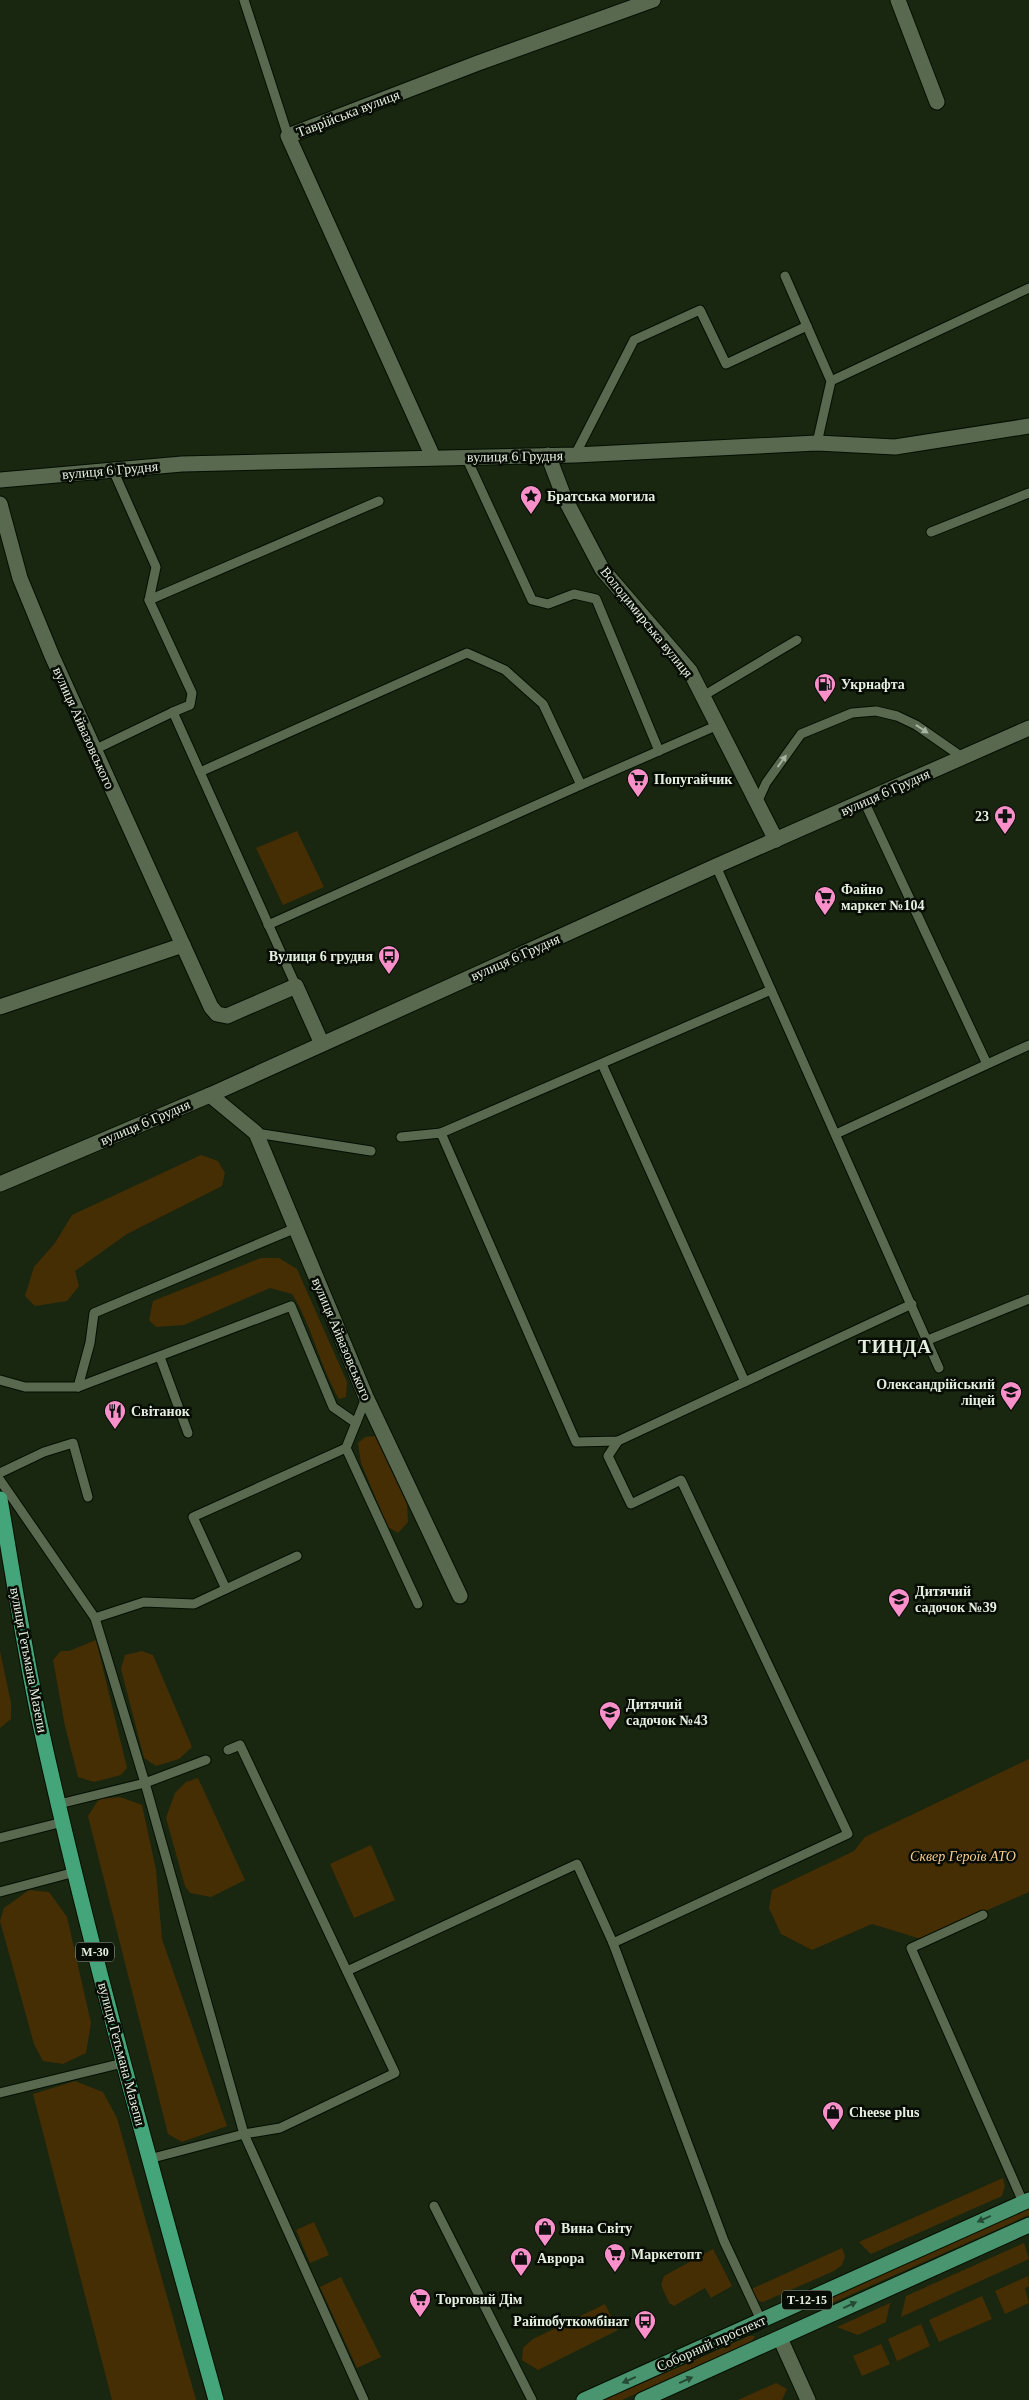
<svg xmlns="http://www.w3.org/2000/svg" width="1029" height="2400" viewBox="0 0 1029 2400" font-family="Georgia,serif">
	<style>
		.green { fill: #462e04 }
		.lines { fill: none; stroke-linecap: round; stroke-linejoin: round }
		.service-casing { stroke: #040f00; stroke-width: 11 }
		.minor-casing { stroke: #040f00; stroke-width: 17 }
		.tertiary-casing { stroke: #040f00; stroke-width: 17 }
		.primary-casing { stroke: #040f00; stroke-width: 17 }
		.trunk-casing { stroke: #040f00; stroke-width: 17 }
		.service { stroke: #59694f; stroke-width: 9 }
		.minor { stroke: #59694f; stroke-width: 15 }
		.tertiary { stroke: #59694f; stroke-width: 15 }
		.primary { stroke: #49956f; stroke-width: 15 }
		.trunk { stroke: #44a47a; stroke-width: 15 }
		.oneway { fill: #a6b39f }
		.oneway2 { fill: #254a35 }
		.labels { text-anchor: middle; stroke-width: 5; stroke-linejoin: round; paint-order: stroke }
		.shield { fill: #070d05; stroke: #a2ab9e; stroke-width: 1 }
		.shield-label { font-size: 12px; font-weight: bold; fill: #e5efe0 }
		.street-label { font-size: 14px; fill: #e5efe0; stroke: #070d05 }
		.poi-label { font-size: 14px; font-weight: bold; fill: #e5efe0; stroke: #070d05; text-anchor: start }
		.park-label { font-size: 14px; font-style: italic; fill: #f8cb8b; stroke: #070d05 }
		.district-label { font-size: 19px; font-weight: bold; letter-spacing: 1px; fill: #e5efe0; stroke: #070d05 }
	</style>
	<rect width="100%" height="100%" fill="#192610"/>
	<g class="green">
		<polygon points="297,831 324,887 283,905 256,848"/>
		<polygon points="201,1155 218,1161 225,1173 222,1186 127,1234 75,1271 79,1286 67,1301 35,1306 25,1296 34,1267 55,1243 72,1215"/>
		<path d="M261,1258H279L297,1269L347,1382L346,1397L339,1399C320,1366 312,1326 292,1294L270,1288L184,1325L156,1327L149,1320L153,1301Z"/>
		<polygon points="375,1436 407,1504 408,1522 398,1533 388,1527 361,1463 358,1443 365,1437"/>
		<polygon points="96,1640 127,1768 121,1775 94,1782 78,1777 65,1726 53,1660 61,1651 69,1651"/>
		<polygon points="0,1651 11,1703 11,1719 0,1728"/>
		<polygon points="142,1651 153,1655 192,1747 179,1759 156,1766 144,1758 121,1669 125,1655"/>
		<polygon points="1029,1759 1029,1892 921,1939 872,1924 812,1950 781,1934 769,1908 772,1890 854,1851 865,1837"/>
		<polygon points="198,1778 245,1880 211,1897 190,1893 185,1886 166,1818 175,1793 186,1782"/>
		<polygon points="120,1797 142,1805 156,1870 162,1939 227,2126 182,2142 168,2134 88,1816 99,1799"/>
		<polygon points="371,1845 395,1900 354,1918 330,1864"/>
		<polygon points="29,1890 49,1892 67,1917 91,2023 86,2053 63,2064 43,2061 34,2044 0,1921 4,1908"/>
		<polygon points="75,2081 103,2092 117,2118 196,2400 112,2400 33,2094"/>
		<polygon points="1003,2178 1005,2186 1002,2196 871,2254 859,2242"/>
		<polygon points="1029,2208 1029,2215 821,2308 817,2307 818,2303"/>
		<polygon points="314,2222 329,2255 310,2263 296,2230"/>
		<polygon points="1024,2243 1029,2259 901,2317 906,2296"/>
		<polygon points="842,2248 845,2256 842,2265 834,2271 763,2302 753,2299 749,2290"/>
		<polygon points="713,2249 732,2286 711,2298 705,2288 674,2306 669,2303 661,2285 664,2276"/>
		<polygon points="1028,2276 1029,2286 1025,2288 1029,2303 1005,2314 995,2291"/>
		<polygon points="341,2277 381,2357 357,2368 320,2287"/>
		<polygon points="982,2296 992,2319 939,2342 929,2320"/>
		<polygon points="890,2303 886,2322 858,2335 837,2327"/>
		<polygon points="605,2304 618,2330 538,2370 522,2360 523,2348 533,2339"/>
		<polygon points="921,2324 930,2346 897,2361 888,2339"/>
		<polygon points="749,2336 755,2336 752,2341 622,2400 604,2400"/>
		<polygon points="881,2344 890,2364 862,2376 853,2356"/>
		<polygon points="776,2383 787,2389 782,2400 738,2400"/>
	</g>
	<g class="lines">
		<g class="service-casing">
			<g id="service">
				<polyline points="244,0 288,136"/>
				<polyline points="785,276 831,381"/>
				<polyline points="817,443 831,381 1029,288"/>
				<polyline points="575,455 634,340 700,310 726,364 807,326"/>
				<polyline points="466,457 532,600 548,604 574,594 596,599 659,751"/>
				<polyline points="113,470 156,567 149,600 192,693 190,705 173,712 296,986"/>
				<polyline points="931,532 1029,493"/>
				<polyline points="149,600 379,501"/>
				<polyline points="703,696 797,640"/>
				<polyline points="94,750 173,712"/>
				<polyline points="200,772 467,653 505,670 543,704 581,785 268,925"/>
				<polyline points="581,785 718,725"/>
				<polyline points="864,801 987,1064"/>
				<polyline points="757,803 766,783 801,734 852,713 876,711 897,716 916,725 962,757"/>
				<polyline points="716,866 939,1368"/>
				<polyline points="602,1064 745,1382"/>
				<polyline points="256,1133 371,1151"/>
				<polyline points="441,1133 771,990"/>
				<polyline points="836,1134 1029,1045"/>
				<polyline points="401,1137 441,1133 576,1442 618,1441 912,1304"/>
				<polyline points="928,1340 1029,1299"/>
				<polyline points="160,1357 188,1433"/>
				<polyline points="0,1380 25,1387 78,1387 291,1306 333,1407 356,1423"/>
				<polyline points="78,1387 90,1343 94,1313 296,1228"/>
				<polyline points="346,1448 418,1604"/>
				<polyline points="0,1473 44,1452 73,1443 88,1497"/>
				<polyline points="0,1480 95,1618 145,1783 244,2134 364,2400"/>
				<polyline points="297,1556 226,1589 193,1517 346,1448 366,1398"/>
				<polyline points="95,1618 144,1602 194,1604 226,1589"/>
				<polyline points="59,1804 145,1783 206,1760"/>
				<polyline points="0,1838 63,1822"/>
				<polyline points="0,1892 75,1872"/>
				<polyline points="983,1915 911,1948 1023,2202"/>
				<polyline points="613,1943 848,1834 681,1480 631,1504 608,1456 618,1441"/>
				<polyline points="347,1971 577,1864 613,1943 724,2241 761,2320"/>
				<polyline points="0,2093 123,2063"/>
				<polyline points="149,2159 244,2134 280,2128 395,2073 240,1745 228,1750"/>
				<polyline points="434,2206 532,2400"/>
			</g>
		</g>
		<g class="minor-casing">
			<g id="minor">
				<polyline points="898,0 937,102"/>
				<polyline points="548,455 564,497 602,569 690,671 776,840"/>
				<polyline points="433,457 288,136 478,63 653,0"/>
				<polyline points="0,480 182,464 575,455 817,443 895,447 1029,426"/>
				<polyline points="0,504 20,578 52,656 211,1007 217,1014 227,1016 296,986 322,1044"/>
				<polyline points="0,1007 183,945"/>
				<polyline points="210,1095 256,1133 366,1397 460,1596"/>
				<polyline points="780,2338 808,2400"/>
			</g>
		</g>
		<g class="tertiary-casing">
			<polyline id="tertiary" points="0,1184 210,1095 716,866 1029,728"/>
		</g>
		<g class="primary-casing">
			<g id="primary">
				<polyline points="584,2400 1029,2200"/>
				<polyline points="642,2400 1029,2225"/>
			</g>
		</g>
		<g class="trunk-casing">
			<path id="trunk" d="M0,1499C13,1574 24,1649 40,1724C90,1951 154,2176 216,2400"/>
		</g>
		<use href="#service" class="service"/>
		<use href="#minor" class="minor"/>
		<use href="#tertiary" class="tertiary"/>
		<use href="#primary" class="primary"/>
		<use href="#trunk" class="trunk"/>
	</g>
	<defs><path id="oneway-solid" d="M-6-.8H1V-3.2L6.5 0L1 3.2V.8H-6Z" transform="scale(1.25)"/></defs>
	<g class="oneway">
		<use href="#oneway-solid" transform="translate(922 729) rotate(34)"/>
		<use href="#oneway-solid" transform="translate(782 761) rotate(-54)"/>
	</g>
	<g class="oneway2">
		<use href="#oneway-solid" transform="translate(984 2219) rotate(156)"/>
		<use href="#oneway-solid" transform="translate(850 2305) rotate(-25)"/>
		<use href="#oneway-solid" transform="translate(629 2380) rotate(156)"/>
		<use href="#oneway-solid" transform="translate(686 2380) rotate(-24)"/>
	</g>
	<defs>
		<g id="sight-pin" transform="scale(1.125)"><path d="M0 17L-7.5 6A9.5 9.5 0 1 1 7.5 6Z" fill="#f990ca" stroke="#070d05"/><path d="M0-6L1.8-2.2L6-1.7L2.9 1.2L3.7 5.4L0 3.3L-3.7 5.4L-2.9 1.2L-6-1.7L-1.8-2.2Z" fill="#111"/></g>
		<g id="fuel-pin" transform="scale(1.125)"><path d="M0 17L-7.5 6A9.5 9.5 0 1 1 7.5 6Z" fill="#f990ca" stroke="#070d05"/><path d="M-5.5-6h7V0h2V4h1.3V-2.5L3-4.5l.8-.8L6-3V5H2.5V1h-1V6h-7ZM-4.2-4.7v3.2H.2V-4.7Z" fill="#111"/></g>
		<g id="supermarket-pin" transform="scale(1.125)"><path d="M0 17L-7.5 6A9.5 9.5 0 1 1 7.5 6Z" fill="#f990ca" stroke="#070d05"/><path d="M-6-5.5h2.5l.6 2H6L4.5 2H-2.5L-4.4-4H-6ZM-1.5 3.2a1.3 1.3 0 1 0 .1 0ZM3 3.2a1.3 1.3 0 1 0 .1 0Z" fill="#111"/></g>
		<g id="pharmacy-pin" transform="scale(1.125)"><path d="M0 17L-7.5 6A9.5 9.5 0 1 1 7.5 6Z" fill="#f990ca" stroke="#070d05"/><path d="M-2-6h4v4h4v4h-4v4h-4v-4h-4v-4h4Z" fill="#111"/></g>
		<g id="bus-pin" transform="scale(1.125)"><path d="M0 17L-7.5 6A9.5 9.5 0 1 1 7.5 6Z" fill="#f990ca" stroke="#070d05"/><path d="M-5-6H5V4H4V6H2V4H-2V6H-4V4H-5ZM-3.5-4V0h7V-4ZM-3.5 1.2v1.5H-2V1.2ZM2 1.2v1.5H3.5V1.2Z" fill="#111"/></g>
		<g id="school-pin" transform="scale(1.125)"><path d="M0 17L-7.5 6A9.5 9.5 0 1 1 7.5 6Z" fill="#f990ca" stroke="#070d05"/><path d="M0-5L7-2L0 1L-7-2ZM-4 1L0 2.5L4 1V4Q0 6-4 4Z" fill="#111"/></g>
		<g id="restaurant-pin" transform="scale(1.125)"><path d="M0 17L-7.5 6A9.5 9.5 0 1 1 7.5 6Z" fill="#f990ca" stroke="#070d05"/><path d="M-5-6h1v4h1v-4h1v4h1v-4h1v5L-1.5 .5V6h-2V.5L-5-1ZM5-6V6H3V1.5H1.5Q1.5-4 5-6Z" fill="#111"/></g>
		<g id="shop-pin" transform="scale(1.125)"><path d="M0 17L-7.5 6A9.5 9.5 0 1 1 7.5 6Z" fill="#f990ca" stroke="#070d05"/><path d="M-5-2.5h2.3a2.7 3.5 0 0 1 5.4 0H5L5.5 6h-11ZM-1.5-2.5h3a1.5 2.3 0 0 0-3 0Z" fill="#111"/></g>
	</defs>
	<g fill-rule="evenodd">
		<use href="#sight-pin" x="531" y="496"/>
		<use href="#fuel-pin" x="825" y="684"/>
		<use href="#supermarket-pin" x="638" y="779"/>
		<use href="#pharmacy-pin" x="1005" y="816"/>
		<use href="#supermarket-pin" x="825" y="897"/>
		<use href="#bus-pin" x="389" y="956"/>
		<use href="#school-pin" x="1011" y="1392"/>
		<use href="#restaurant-pin" x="115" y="1411"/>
		<use href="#school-pin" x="899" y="1599"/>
		<use href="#school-pin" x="610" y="1712"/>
		<use href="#shop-pin" x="833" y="2112"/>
		<use href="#shop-pin" x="545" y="2228"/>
		<use href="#supermarket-pin" x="615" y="2254"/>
		<use href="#shop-pin" x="521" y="2258"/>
		<use href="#supermarket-pin" x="420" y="2299"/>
		<use href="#bus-pin" x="645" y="2321"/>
	</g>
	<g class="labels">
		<g class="shield">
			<rect x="76" y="1942.5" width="38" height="19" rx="4"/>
			<rect x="782" y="2290.5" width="50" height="19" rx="4"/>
		</g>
		<g class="shield-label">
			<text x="95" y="1956">М-30</text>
			<text x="807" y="2304">Т-12-15</text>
		</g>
		<g class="street-label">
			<text transform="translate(348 113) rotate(-21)" y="5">Таврійська вулиця</text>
			<text transform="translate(515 456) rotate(-1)" y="5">вулиця 6 Грудня</text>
			<text transform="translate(110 470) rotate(-5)" y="5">вулиця 6 Грудня</text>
			<text transform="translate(647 622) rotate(51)" y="5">Володимирська вулиця</text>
			<text transform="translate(84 728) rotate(66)" y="5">вулиця Айвазовського</text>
			<text transform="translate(885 792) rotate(-24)" y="5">вулиця 6 Грудня</text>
			<text transform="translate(515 957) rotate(-24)" y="5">вулиця 6 Грудня</text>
			<text transform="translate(145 1122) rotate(-23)" y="5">вулиця 6 Грудня</text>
			<text transform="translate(342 1339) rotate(67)" y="5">вулиця Айвазовського</text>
			<text transform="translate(29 1660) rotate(79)" y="5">вулиця Гетьмана Мазепи</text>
			<text transform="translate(122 2054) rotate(75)" y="5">вулиця Гетьмана Мазепи</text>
			<text transform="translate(711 2343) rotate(-24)" y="5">Соборний проспект</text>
		</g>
		<g class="poi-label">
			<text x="547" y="501">Братська могила</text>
			<text x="841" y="689">Укрнафта</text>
			<text x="654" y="784">Попугайчик</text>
			<text x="989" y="821" text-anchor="end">23</text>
			<text x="841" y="894">Файно<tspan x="841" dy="16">маркет №104</tspan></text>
			<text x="373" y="961" text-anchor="end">Вулиця 6 грудня</text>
			<text x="995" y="1389" text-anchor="end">Олександрійський<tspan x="995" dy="16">ліцей</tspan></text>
			<text x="131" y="1416">Світанок</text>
			<text x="915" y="1596">Дитячий<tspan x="915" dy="16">садочок №39</tspan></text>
			<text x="626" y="1709">Дитячий<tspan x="626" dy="16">садочок №43</tspan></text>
			<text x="849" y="2117">Cheese plus</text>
			<text x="561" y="2233">Вина Світу</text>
			<text x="631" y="2259">Маркетопт</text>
			<text x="537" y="2263">Аврора</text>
			<text x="436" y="2304">Торговий Дім</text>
			<text x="629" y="2326" text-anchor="end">Райпобуткомбінат</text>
		</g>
		<g class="park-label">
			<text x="963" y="1861">Сквер Героїв АТО</text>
		</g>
		<g class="district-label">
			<text x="895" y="1353">ТИНДА</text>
		</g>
	</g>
</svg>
